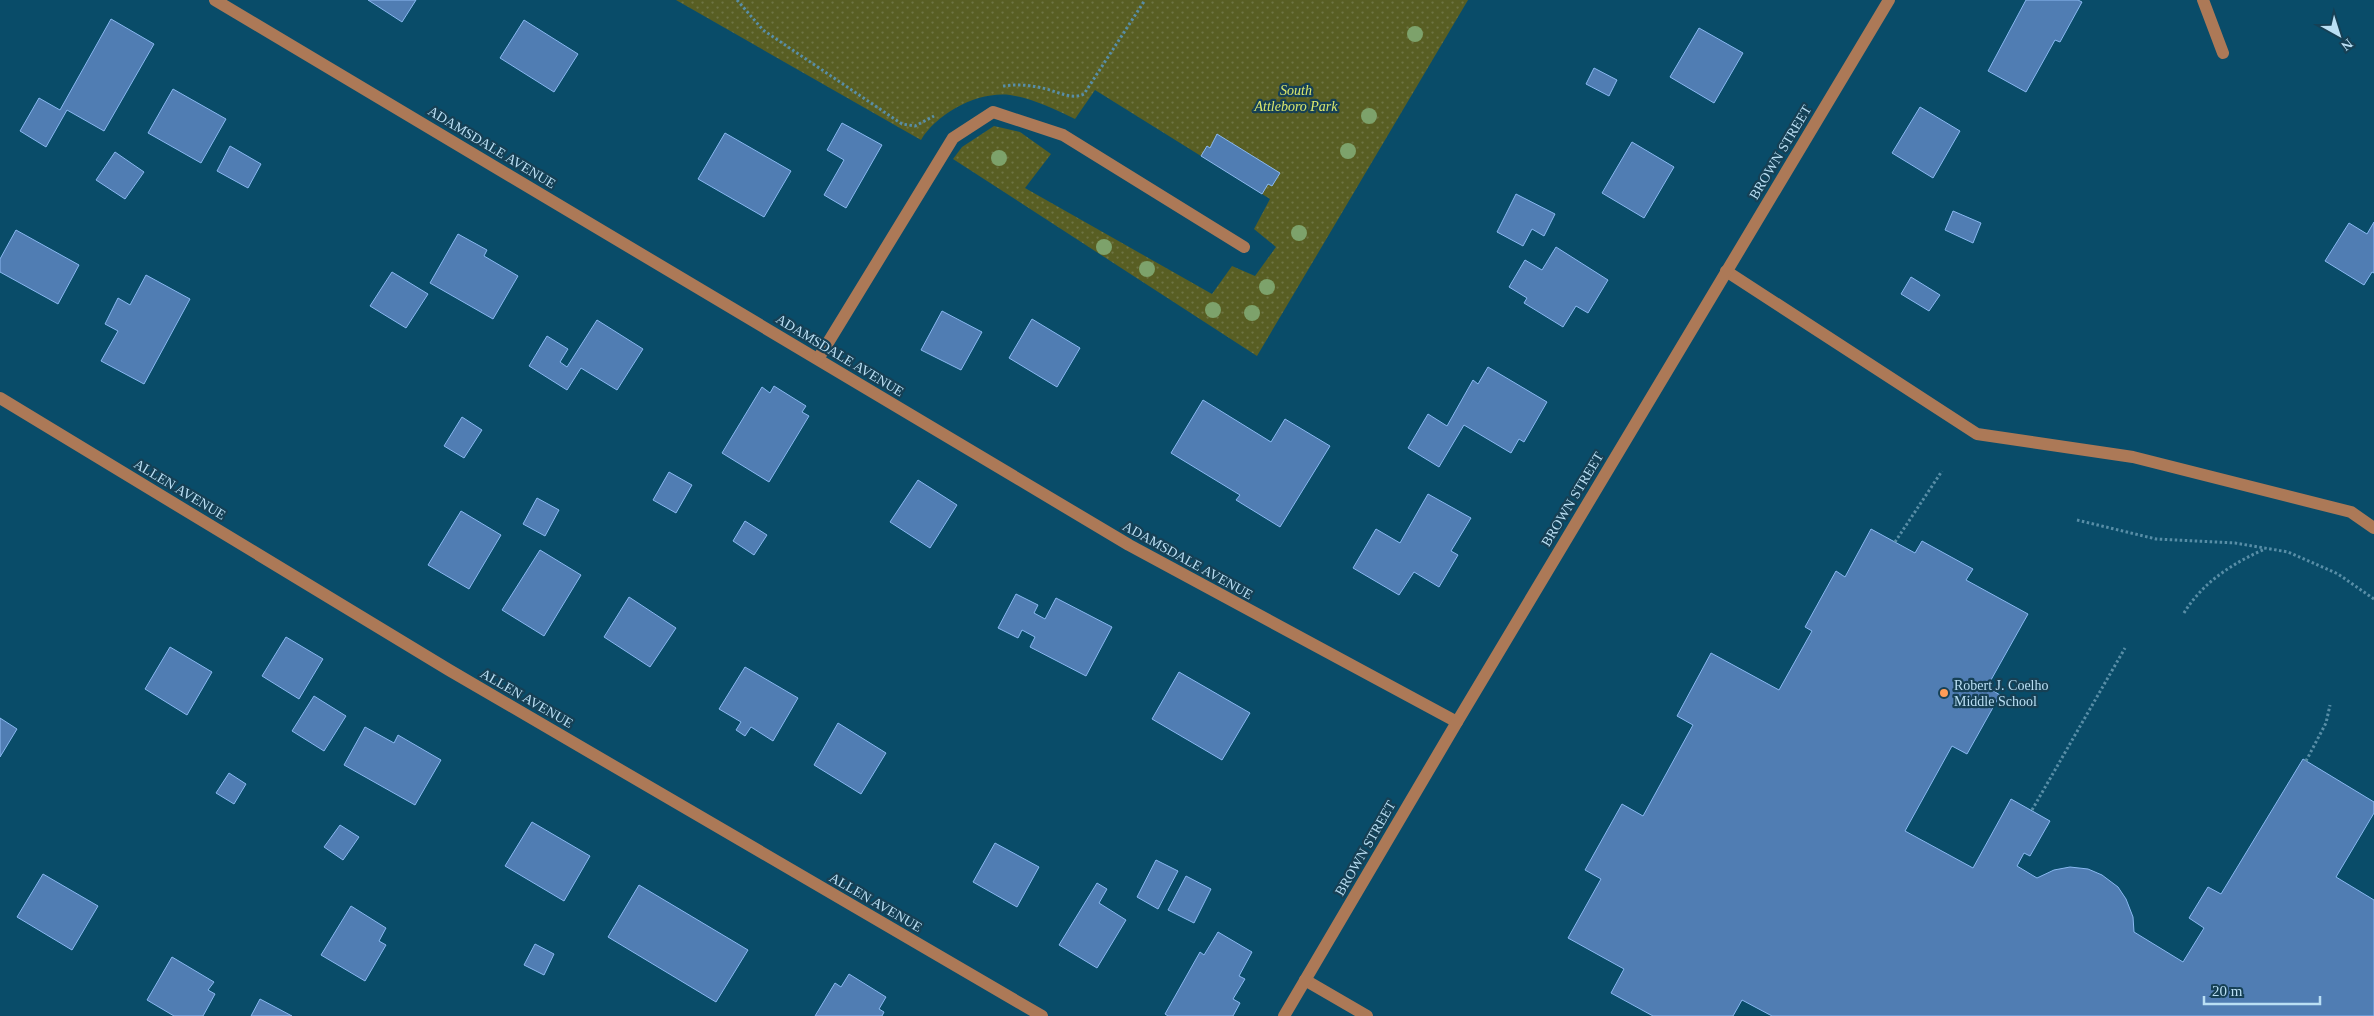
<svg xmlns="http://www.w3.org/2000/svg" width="2374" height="1016" viewBox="0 0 2374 1016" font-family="Georgia,serif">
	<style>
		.park { fill: url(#park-dots) }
		.building { fill: #507db3; stroke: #89b8f1 }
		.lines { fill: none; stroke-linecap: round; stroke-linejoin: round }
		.path { stroke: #588ea7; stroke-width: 3; stroke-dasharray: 2.5 2.5; stroke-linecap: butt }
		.minor { stroke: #ac7957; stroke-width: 12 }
		.tree { fill: #7da26b }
		.poi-dot { fill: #fe9c57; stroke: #164055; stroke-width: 2 }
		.labels { text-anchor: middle; stroke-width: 4.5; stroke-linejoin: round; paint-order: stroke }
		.park-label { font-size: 14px; font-style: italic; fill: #dce86d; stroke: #164055 }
		.street-label { font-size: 14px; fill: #badff4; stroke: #164055 }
		.poi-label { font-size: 14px; fill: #badff4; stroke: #164055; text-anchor: start }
	</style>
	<defs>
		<pattern id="park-dots" width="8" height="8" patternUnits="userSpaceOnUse" patternTransform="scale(1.25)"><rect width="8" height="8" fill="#585e23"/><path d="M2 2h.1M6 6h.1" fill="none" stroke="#6e7544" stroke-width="1.8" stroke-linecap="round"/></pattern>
	</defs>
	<rect width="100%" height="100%" fill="#094c69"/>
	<path class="park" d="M676,0H1468L1257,356L953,159L962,147L994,126L1020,132L1051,154L1025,188L1212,294L1232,266L1255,276L1276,247L1254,229L1270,199L1095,90L1075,119C1054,109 1032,98 1010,95C978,91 937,113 921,140Z"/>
	<g class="building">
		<polygon points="368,0 416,0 402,22"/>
		<polygon points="2026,0 2078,0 2082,2 2060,42 2055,40 2026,92 1988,71"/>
		<polygon points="111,19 154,44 104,131 67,110 46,147 20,131 39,98 60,110"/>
		<polygon points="524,20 578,54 554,92 500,58"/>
		<polygon points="1699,28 1743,53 1714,103 1670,77"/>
		<polygon points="1594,68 1617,80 1609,96 1586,84"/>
		<polygon points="173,89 226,119 201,163 148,133"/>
		<polygon points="1920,107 1960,131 1933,178 1892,153"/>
		<polygon points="842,123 882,145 846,208 824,195 844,160 827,150"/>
		<polygon points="725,133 791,171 764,217 698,179"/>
		<polygon points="1217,134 1280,173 1272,186 1268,184 1262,194 1201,156 1207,146 1210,148"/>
		<polygon points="1632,142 1674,167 1644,218 1602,193"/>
		<polygon points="230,146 261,164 248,188 217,171"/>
		<polygon points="115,152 144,172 125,199 96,180"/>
		<polygon points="1516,194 1555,214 1544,236 1532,229 1523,246 1497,232"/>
		<polygon points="1953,211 1981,223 1973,243 1945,230"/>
		<polygon points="2374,222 2374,273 2372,272 2364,285 2325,261 2349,223 2367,234"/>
		<polygon points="16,230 79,265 58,304 0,272 0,259"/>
		<polygon points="458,234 487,250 484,256 518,276 493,319 430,283"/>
		<polygon points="1556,247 1608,280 1588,313 1576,306 1563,327 1524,303 1527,298 1509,287 1525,260 1542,270"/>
		<polygon points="392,272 428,294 406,328 370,306"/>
		<polygon points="146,275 190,299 144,384 101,361 118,331 105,324 118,298 130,305"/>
		<polygon points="1911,277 1940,295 1929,311 1901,294"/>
		<polygon points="942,311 982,332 961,370 921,350"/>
		<polygon points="1032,319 1080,348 1057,387 1009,358"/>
		<polygon points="597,320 643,349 617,390 581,368 567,390 529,366 547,336 568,349 560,362 567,367"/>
		<polygon points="1488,367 1547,402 1524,442 1519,439 1511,453 1464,425 1439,467 1408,448 1428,414 1447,426 1473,380 1478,384"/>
		<polygon points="774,386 806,406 802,412 809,416 769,482 722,453 762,387 770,393"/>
		<polygon points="1203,400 1271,442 1285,419 1330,446 1280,527 1236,500 1240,495 1171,453"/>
		<polygon points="462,417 482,430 464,458 444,446"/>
		<polygon points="669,472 692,485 676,513 653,500"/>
		<polygon points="918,480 957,505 930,548 890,522"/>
		<polygon points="1428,494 1471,518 1451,551 1458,555 1439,587 1414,572 1399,595 1353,568 1376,529 1400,543"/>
		<polygon points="537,498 559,510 545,536 523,524"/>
		<polygon points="461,511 501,535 469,589 428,565"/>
		<polygon points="745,521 767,535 754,555 733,541"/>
		<polygon points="1871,529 1915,553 1922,541 1973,569 1966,580 2028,614 1987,687 2000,695 1967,754 1952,746 1905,831 1973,868 2011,799 2050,821 2030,856 2024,853 2017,866 2037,878 2054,870 2070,867 2088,869 2102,875 2118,887 2126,899 2133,917 2134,932 2183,962 2204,928 2189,918 2208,887 2221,894 2303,759 2374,802 2374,813 2336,877 2374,900 2374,1016 1772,1016 1742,1000 1733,1016 1653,1016 1611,993 1624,969 1568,938 1601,879 1585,870 1622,804 1643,816 1693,725 1677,716 1711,653 1779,690 1812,631 1805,627 1836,571 1845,577"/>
		<polygon points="540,550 581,575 544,636 502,610"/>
		<polygon points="1016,594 1038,605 1034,613 1045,619 1056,598 1112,627 1086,676 1030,647 1035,637 1022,630 1018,638 998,628"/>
		<polygon points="629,597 676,628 650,667 604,637"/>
		<polygon points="286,637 323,659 299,699 262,676"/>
		<polygon points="170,647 212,672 187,715 145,689"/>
		<polygon points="745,667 798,698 773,741 751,727 745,736 736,730 741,722 719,709"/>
		<polygon points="1179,672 1250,713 1222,760 1152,719"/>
		<polygon points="314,696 346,716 324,751 292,731"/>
		<polygon points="0,718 17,729 0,757"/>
		<polygon points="838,723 886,753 861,794 814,765"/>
		<polygon points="365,727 394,743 398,735 441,760 415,805 344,765"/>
		<polygon points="229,773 246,784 234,804 216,793"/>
		<polygon points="532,822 590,856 564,901 505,866"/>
		<polygon points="340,825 359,837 343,860 324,847"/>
		<polygon points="995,843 1039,867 1017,907 973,882"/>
		<polygon points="1156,860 1178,871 1158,909 1137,897"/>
		<polygon points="43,874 98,906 72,950 17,917"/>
		<polygon points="1186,876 1211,889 1194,923 1168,910"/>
		<polygon points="1097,883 1107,889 1099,903 1126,920 1097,968 1059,945"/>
		<polygon points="639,885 748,950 716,1002 608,937"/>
		<polygon points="351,906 386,928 379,941 386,945 365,981 321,955"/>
		<polygon points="1218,932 1252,952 1239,976 1245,979 1233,999 1240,1003 1233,1016 1168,1016 1165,1014 1200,952 1204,955"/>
		<polygon points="535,944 554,954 544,975 524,965"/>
		<polygon points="172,957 214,982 208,990 215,994 203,1016 174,1016 147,1000"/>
		<polygon points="849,974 886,997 879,1009 884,1012 882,1016 815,1016 835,983 841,987"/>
		<polygon points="260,999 292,1016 251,1016"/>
	</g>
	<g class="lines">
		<g class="path">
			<polyline points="737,0 763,30 902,124 915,126 934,116"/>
			<path d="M1003,86C1017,84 1032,85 1046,89C1059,92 1071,100 1084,94L1145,0"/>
			<polyline points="2077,520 2156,539 2235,543 2288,552 2338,574 2374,599"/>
			<polyline points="1895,542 1942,471"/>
			<path d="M2184,613C2203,582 2233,563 2265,549"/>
			<polyline points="2306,761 2326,723 2330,705"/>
			<polyline points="2032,810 2125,648"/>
		</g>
		<g class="minor">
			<polyline points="215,0 1129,545 1457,722"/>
			<polyline points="2203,0 2223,53"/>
			<polyline points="1726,271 1977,434 2133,457 2351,512 2374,528"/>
			<polyline points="818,359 953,138 993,112 1063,135 1244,247"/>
			<polyline points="0,398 449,670 1042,1016"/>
			<polyline points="1305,980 1367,1016"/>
			<polyline points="1284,1016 1457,722 1889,0"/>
		</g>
	</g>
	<g class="tree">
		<circle cx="1415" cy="34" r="8"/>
		<circle cx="1369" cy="116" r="8"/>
		<circle cx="1348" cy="151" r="8"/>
		<circle cx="999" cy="158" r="8"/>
		<circle cx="1299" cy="233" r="8"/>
		<circle cx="1104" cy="247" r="8"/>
		<circle cx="1147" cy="269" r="8"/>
		<circle cx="1267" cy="287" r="8"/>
		<circle cx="1213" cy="310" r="8"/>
		<circle cx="1252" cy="313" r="8"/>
	</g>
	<circle class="poi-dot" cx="1944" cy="693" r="5"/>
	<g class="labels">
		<g class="park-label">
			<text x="1296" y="95">South<tspan x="1296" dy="16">Attleboro Park</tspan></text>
		</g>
		<g class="street-label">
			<text transform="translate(492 147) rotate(31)" y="5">ADAMSDALE AVENUE</text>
			<text transform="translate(1780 152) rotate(-59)" y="5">BROWN STREET</text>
			<text transform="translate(840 355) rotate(31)" y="5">ADAMSDALE AVENUE</text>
			<text transform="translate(180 489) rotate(31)" y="5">ALLEN AVENUE</text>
			<text transform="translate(1572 499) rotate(-59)" y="5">BROWN STREET</text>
			<text transform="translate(1188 560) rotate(29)" y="5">ADAMSDALE AVENUE</text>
			<text transform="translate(527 698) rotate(30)" y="5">ALLEN AVENUE</text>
			<text transform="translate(1365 848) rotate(-60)" y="5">BROWN STREET</text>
			<text transform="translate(876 902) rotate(30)" y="5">ALLEN AVENUE</text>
		</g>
		<g class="poi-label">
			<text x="1954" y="690">Robert J. Coelho<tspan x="1954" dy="16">Middle School</tspan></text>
		</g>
	</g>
	<g transform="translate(2339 35) rotate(141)" stroke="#164055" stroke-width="4" paint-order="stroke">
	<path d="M0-4L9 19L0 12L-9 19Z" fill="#badff4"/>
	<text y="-8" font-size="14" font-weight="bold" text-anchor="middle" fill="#badff4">N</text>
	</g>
	<path d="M2204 996v8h116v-8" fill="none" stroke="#badff4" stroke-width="2.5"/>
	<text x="2212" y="996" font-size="15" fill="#badff4" stroke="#164055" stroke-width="4" paint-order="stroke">20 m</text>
</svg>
